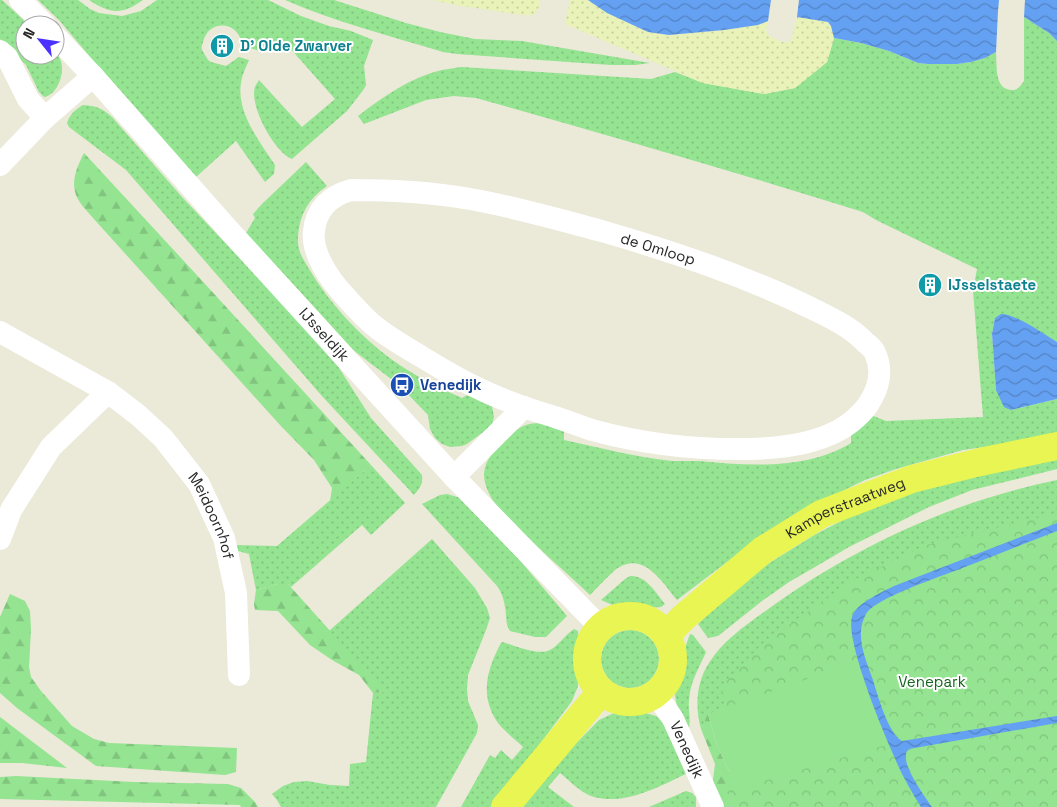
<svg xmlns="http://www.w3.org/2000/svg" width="1057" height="807" viewBox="0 0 1057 807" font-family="'Space Grotesk',sans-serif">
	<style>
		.grass { fill: url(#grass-dots) }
		.forest { fill: url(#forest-firs) }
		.sand { fill: url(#sand-dots) }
		.park { fill: url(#park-crowns) }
		.garden { fill: #94e491 }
		.water { fill: url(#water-waves) }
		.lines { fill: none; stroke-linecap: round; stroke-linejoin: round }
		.minor { stroke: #fff; stroke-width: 22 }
		.major { stroke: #e8f553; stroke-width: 28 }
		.labels { text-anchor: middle; stroke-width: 4; stroke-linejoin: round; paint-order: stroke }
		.culture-label { font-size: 15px; font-weight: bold; fill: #0d838f; stroke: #fff; text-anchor: start }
		.street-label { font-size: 15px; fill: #272727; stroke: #fff }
		.transit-label { font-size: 15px; font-weight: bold; fill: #164399; stroke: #fff; text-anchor: start }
		.park-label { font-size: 15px; fill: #16651f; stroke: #fff }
	</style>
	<defs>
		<pattern id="grass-dots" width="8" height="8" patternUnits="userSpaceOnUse" patternTransform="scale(1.25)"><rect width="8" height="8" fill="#94e491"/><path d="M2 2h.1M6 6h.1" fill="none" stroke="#80c47d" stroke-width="1.8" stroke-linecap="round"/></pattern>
		<pattern id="forest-firs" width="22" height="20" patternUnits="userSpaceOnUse" patternTransform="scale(1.25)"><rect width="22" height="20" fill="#94e491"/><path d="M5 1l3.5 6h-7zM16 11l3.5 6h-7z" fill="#80c47d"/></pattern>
		<pattern id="sand-dots" width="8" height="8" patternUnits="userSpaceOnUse" patternTransform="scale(1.25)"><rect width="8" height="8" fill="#e9f2b8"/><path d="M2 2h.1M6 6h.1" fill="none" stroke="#c8d09e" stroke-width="1.8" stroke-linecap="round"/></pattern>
		<pattern id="park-crowns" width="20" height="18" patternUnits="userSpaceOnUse" patternTransform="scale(1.25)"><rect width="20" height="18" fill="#94e491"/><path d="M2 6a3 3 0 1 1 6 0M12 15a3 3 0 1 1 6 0" fill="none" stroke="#80c47d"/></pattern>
		<pattern id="water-waves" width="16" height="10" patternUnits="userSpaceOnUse" patternTransform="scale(1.25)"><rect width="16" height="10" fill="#65a1f2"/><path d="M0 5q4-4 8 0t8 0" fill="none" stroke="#5383c4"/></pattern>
	</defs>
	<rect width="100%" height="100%" fill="#ebe9d8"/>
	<g class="grass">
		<path d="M0,0H2L29,25H25V55H55V53C56,53 60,58 60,59C66,71 58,95 44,97L39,92L26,65L0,39Z"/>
		<path d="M38,0H78L90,9L99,13L122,16L141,11L157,0H268L301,16L329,26L351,31L373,40L364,66L366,85L364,89L347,111L292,159C274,152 249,105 255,87C256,84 258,82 259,80L302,127L335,99L281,38L264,52L242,46C241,22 209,17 203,42C202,46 201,46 202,50C204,53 206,57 208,60L211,62L226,66L239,57L249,60C246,67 242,75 241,83C236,112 260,142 275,165L274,174L265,182L236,141L196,177L122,95L59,20Z"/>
		<path d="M89,0H143C122,15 110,14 89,0Z"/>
		<path d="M285,0H334L406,23L440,32L475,39L522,41L650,63L635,65H611L457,54L443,52C390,36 336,22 285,0Z"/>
		<path d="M1024,17L1049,33L1057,41V342L1026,324L995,318L992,334L996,390L1011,410L1057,399V434L1006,444L963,450L896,469L865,480L818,503L756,540L677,600C662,582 643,549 615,570C606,578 598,587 590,595C564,570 537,548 513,522C506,515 497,507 492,499C488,492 484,483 484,474C485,459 495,450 505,440C526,419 537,421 564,429V440C600,448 636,457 672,461C681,461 690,461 699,461C748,466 807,470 851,443V434L871,415L886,421L983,417L973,291L977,269L876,220L863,212C735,172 605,134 476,98L454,96L426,100L364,124L358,116C383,97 411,77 442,70C448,69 455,68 461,67L651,79L675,72L703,83L764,94L795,88L827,62L834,38L861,43L889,51L918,63L928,64H957L971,62L985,58L996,52C997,64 994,89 1011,90C1018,91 1020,86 1024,81Z"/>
		<path d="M83,105C96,106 102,108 112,117L182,197L264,284L320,346L339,368L371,418L422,475C423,484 420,488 414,495L321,395L126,170L69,127L67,123C70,114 75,110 83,105Z"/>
		<path d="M306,162L327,186C309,198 299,215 298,237C298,242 298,248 300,252C302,258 306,263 309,269C330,304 359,335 391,359C413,375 437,387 462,398L471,393L492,406L494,417L492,424L486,430L467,444L462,446L450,447L442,444L435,438L430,429L428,415L399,385L353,350L246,233L255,218L253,214L261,205Z"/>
		<polygon points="1057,459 1057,469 972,490 929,507 849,547 815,567 789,582 762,601 718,636 708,638 698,624 715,607 758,570 816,534 849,517 914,492 976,475"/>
		<polygon points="371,465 405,503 371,535 362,525 291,587 288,584 278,584 256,590 249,554 238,551 237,545 277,546"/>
		<path d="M1057,480V523L835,669L709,714L701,729C695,707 696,683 709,663C723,640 749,623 771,607C828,566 892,532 958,508C990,496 1024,487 1057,480Z"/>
		<path d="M447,494L464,499L512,551L567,616L546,637H535L510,631C505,624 507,616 505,607C504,600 502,594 498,587L422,504L440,495Z"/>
		<polygon points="432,539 475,588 487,608 490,618 486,630 468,675 467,689 468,701 478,725 477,733 436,807 281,807 277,800 272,794 283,786 294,782 307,781 330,785 349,786 350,764 366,762 373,693 384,692 329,631"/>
		<path d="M630,576C646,575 656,593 665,604L661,607L647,608L629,605L615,606L601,600L625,579Z"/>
		<path d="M574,629L578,631L579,643L577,659L578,686L572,701L531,756L491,807H461L490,755L495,758L501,750L512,760L523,747C515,739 505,732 498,723C479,695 487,670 501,643L503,642C515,646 539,656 550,650C559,645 565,635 574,629Z"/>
		<circle cx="630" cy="659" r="29"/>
		<path d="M690,634L693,635L706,652C699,668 690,682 689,700C688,709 691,719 689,728L677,707L675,695L676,688L683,670L685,648Z"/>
		<path d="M642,712L656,716L665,724L688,773C660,786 624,807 591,796C579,791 570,781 560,773L548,787L574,807H519L553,767L599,720L614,713Z"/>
		<polygon points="686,791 692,793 696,797 696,807 649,807"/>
	</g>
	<g class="forest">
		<path d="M84,153L194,272L371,465L330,501L332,488L314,460L280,425L93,218C87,211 79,203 76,195C71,180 77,167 84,153Z"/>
		<polygon points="278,584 288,584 385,692 373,693 359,675 332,660 310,645 278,611 255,610 254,604 256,590"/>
		<polygon points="10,594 25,601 30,611 31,629 29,667 31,677 41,691 72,726 94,739 109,743 237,748 236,772 225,775 96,766 17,708 0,693 0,617"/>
		<polygon points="708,714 717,745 745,807 722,807 712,788 715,764 701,729"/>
		<polygon points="0,717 67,768 22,763 0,763"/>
		<polygon points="16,776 134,782 228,784 241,788 255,802 258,807 241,807 240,805 0,799 0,777"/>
	</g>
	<g class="sand">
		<polygon points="432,0 540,0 539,7 534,15 522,15 461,6"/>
		<path d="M570,0H588L608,13L648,32L669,35L724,30L758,25L768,21L766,30L767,34C775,39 782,45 791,41L797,17L828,22L831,26L834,38L827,62L795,88L764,94L703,83L565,24Z"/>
	</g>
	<polygon class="park" points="1057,513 1057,807 734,807 725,788 734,750 721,687 762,644 852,581 927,545"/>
	<polygon class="garden" points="858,661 889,744 737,789 717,745 708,714"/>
	<g class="water">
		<polygon points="588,0 771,0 768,21 758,25 724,30 669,35 648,32 607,13"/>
		<polygon points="799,0 999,0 998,11 996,52 985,58 971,62 957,64 928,64 918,63 889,51 861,43 834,38 831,26 828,22 797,17"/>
		<polygon points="1025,0 1057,0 1057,41 1049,33 1024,17"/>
		<path d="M1001,314C1016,314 1044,334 1057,342V399L1015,409L1011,410L1004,407L996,390L992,334L995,318Z"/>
		<path d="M1057,523V531C1026,543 995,555 965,567C945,575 875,598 866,614C854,635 866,660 873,680C878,696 888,733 902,741L1057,716V723L909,749C907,752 906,751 906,756C904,768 925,797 932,807H921C911,791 901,774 894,756C883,732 845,640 852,617C855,604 882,592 894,586Z"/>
	</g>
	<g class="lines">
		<g class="minor">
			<polyline points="20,0 45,25"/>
			<path id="s1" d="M55,36L93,76L227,228L454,477L600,627"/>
			<polyline points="0,51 7,57 28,99 45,118"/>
			<polyline points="0,165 45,118 93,76"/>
			<path d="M351,190C390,190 431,192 470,199C516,207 561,220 605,232C678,253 749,277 817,311C835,320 852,328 866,343C869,345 874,350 875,353C883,370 879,388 869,403C866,409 861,413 856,418C829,443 785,448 750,449C697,450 643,444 592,430C580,426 567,421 555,417C531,410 508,402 486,392C464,382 443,370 422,357C407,348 391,339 377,328C365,319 355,307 344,295C330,280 311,253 314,231C316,209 330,196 351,190Z"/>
			<path id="s2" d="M0,332L108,392L138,415L163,438L199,484L224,538L236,593L239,675"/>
			<polyline points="454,477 524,407"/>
			<polyline points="0,539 11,510 51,447 108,392"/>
			<path id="s3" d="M656,694L673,719L713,807"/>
		</g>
		<g class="major">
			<circle cx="630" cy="659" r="43"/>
			<path id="s4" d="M666,635L684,617L763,550L821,514L912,479L980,462L1057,446"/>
			<polyline points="505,807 601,692"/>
		</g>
	</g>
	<defs>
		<g id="building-disc" transform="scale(1.25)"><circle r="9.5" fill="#0f9aa8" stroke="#fff"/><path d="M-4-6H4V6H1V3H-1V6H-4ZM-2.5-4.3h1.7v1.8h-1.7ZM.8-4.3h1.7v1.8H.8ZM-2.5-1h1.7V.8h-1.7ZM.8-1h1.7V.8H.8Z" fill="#fff"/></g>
		<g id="bus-disc" transform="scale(1.25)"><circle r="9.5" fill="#1a4fb4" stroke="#fff"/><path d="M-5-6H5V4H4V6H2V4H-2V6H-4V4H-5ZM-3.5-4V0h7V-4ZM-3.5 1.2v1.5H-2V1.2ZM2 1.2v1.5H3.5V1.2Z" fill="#fff"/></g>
	</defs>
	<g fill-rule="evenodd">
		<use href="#building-disc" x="222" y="46"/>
		<use href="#building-disc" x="930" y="285"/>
		<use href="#bus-disc" x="402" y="385"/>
	</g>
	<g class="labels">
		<g class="culture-label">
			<text x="240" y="51">D' Olde Zwarver</text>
			<text x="948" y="290">IJsselstaete</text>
		</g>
		<g class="street-label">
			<text transform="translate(658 249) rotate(17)" y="5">de Omloop</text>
			<text dy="5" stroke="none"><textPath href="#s1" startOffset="402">IJsseldijk</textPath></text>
			<text dy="5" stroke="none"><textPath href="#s4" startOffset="222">Kamperstraatweg</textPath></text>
			<text dy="5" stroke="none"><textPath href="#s2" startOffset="288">Meidoornhof</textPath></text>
			<text dy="5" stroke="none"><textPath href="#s3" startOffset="64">Venedijk</textPath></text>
		</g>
		<g class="transit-label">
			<text x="420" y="390">Venedijk</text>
		</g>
		<g class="park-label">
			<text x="932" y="687">Venepark</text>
		</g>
	</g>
	<g transform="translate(40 40) rotate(300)"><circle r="24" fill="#ffffff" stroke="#a9a9a9"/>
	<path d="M0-4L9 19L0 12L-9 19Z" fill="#4b31ff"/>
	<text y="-8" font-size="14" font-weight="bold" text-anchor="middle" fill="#272727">N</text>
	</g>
</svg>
